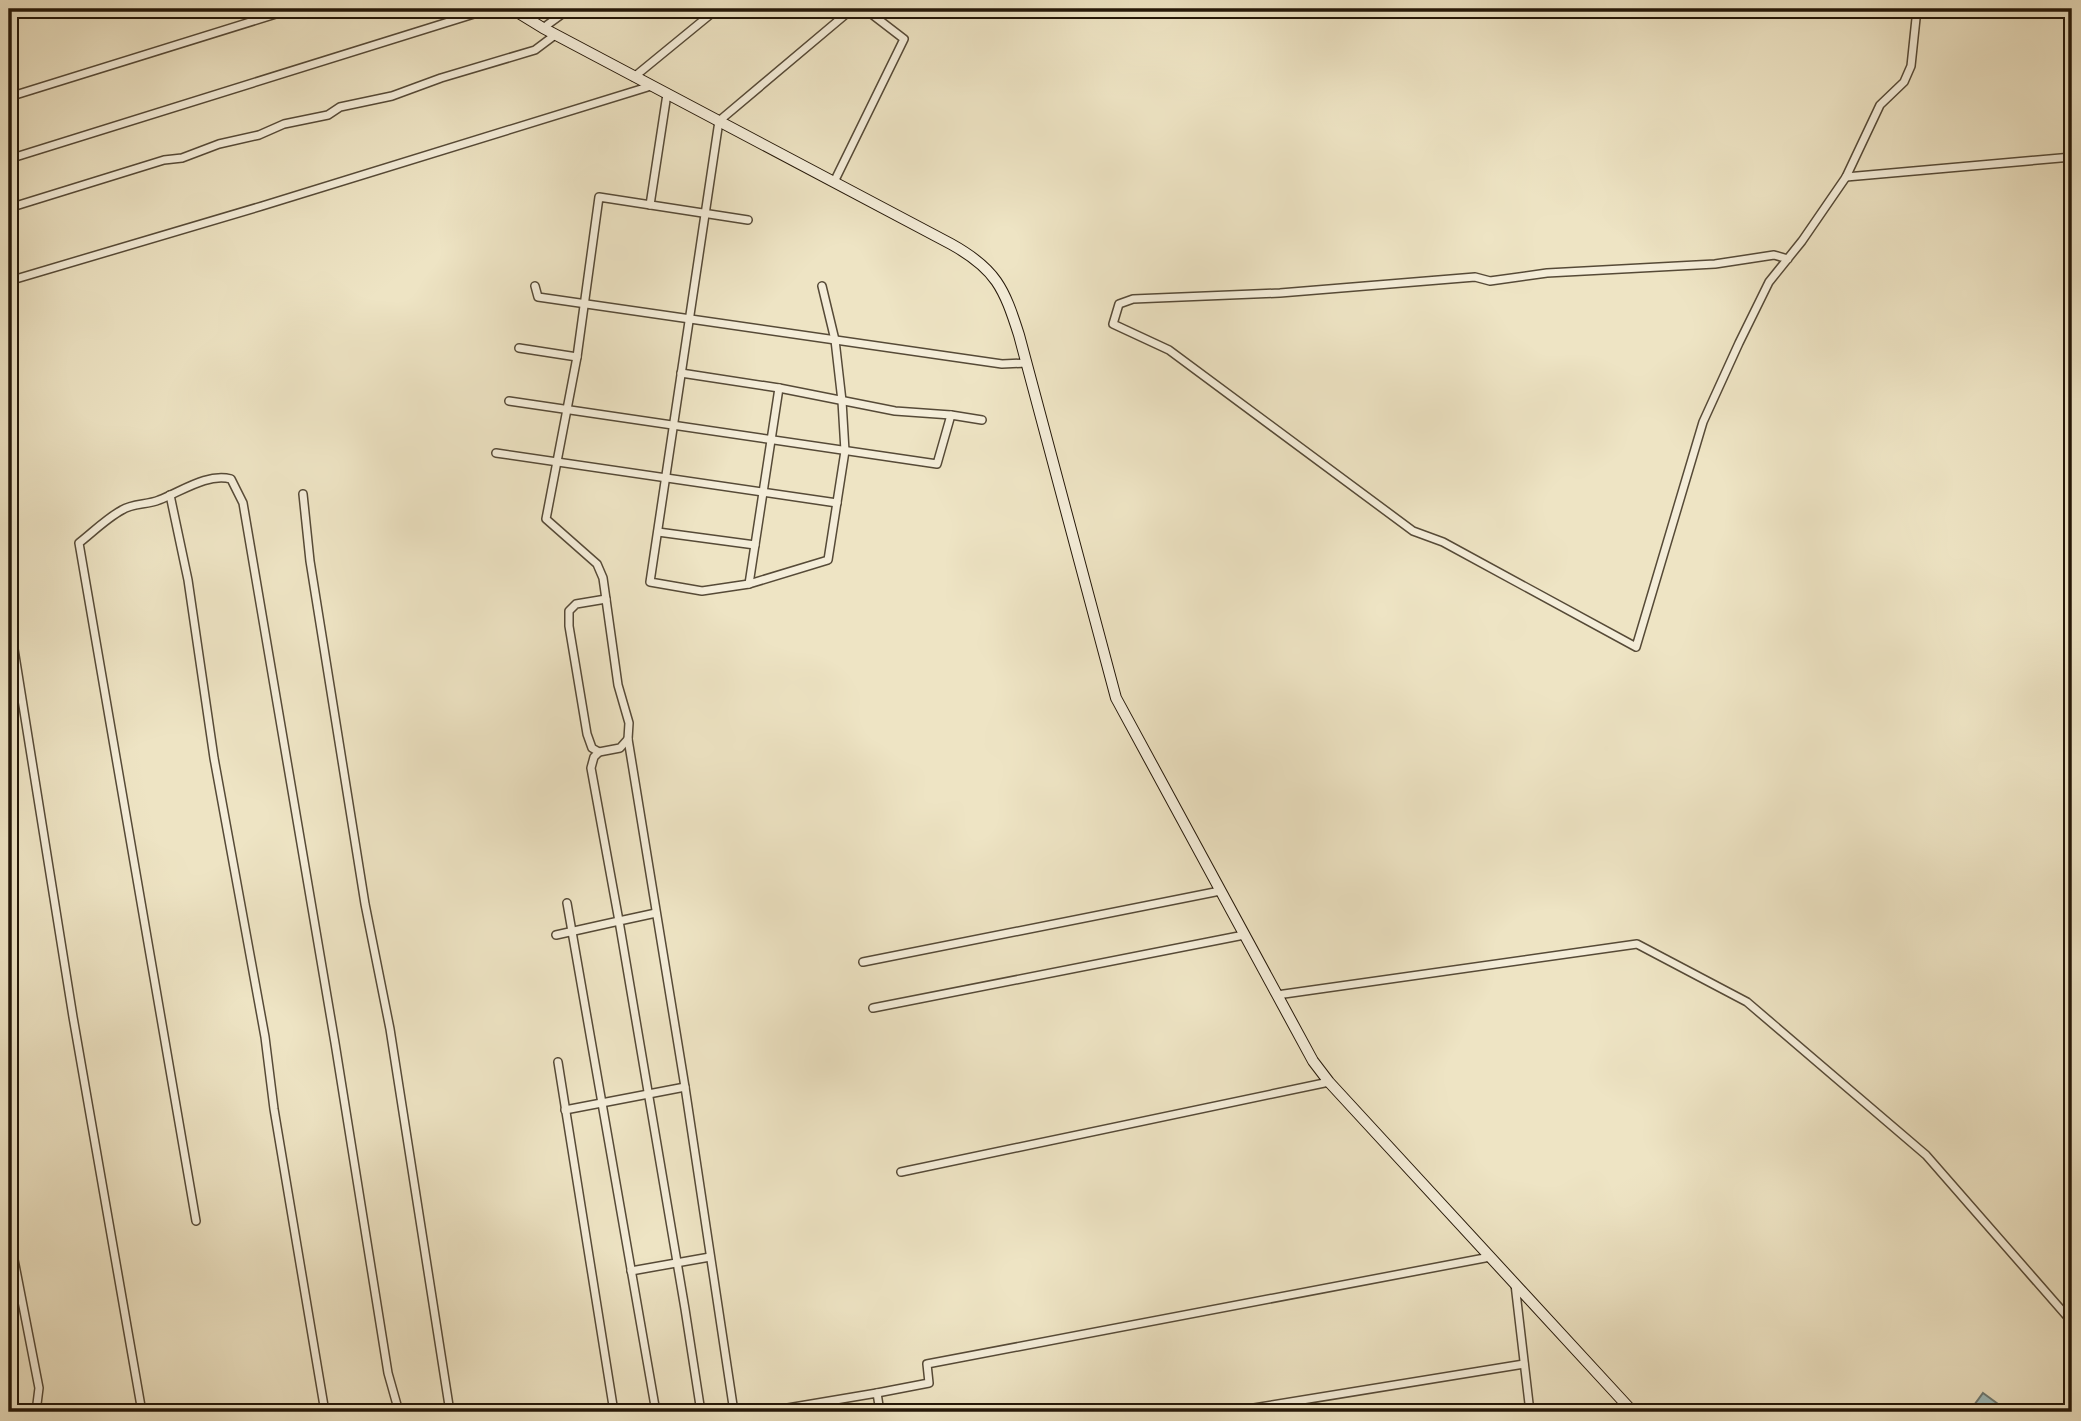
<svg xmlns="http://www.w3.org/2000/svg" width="2081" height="1421" viewBox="0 0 2081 1421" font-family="'IM FELL Great Primer',serif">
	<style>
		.water { fill: #9cbcbd; stroke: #6c7a75; stroke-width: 2 }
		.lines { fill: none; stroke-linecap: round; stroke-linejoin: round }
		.street-casing { stroke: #564a37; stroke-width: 10 }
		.secondary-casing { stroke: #241708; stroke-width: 12 }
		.street { stroke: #f4edd9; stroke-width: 7 }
		.secondary { stroke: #f4edd9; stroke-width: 10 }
	</style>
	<rect width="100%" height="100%" fill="#eee4c4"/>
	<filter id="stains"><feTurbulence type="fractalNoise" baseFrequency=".00286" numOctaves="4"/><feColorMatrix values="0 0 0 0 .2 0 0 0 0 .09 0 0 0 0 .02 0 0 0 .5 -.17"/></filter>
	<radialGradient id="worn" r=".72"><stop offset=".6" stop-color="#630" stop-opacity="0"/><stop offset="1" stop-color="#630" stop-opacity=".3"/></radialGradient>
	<polygon class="water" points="1983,1393 2009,1412 1969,1412"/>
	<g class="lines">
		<g class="street-casing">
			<g id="street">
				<polyline points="543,28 569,9"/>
				<polyline points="634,77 717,9"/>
				<polyline points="9,97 292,9"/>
				<polyline points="9,159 490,9"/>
				<polyline points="1846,177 2072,157"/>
				<polyline points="834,182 904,39 865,9"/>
				<polyline points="650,205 667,94"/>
				<polyline points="9,208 164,160 182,158 219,144 259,135 284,124 328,115 340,107 392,96 441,78 535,50 555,35"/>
				<polyline points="1788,259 1774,255 1715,264 1547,273 1490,281 1475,277 1280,293 1133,299 1119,304 1113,324 1169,350 1413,531 1443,542 1636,647 1703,422 1739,343 1769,282 1802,241 1846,177 1880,105 1904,82 1911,66 1917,9"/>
				<polyline points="9,281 262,206 651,86"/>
				<polyline points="535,286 538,297 1002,364 1027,363"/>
				<polyline points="822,286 835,340 842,401 845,451 828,560 749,584 702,591 650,582 719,121 852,9"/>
				<polyline points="519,348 577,357"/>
				<polyline points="681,373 779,388 895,411 951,415 982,420"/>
				<polyline points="509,401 937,464 951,415"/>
				<polyline points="496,453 837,503"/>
				<polyline points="303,494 310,561 365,904 390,1029 450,1412"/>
				<polyline points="170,495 188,580 214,758 265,1037 274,1109 325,1412"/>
				<polyline points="658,532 755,545"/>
				<polyline points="749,584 779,388"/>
				<polyline points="9,618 73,1017 142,1412"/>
				<polyline points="628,739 685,1087 734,1412"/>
				<polyline points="599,752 592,748 587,734 569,626 569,611 576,604 606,599"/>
				<polyline points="567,903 656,1412"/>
				<polyline points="656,913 619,921 685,1309 701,1412"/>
				<polyline points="556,935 619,921 591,768 594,757 599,752 620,748 628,739 629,723 618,685 603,578 597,564 546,519 577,357 599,197 748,220"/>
				<polyline points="863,962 1220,891"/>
				<polyline points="9,978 14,1004 9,1015"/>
				<polyline points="1277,995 1637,944 1747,1002 1926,1155 2072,1322"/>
				<polyline points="873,1008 1244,935"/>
				<polyline points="558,1062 614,1412"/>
				<polyline points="565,1110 685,1087"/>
				<polyline points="901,1172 1329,1082"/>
				<path d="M196,1221L79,543C93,532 107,518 122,510C133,503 147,505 159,500C181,492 206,473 231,479L243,503L335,1043L388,1373L399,1412"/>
				<polyline points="9,1234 39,1388 36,1412"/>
				<polyline points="631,1271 710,1257"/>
				<polyline points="1515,1284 1530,1412"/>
				<polyline points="877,1393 929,1383 927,1364 1490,1257"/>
				<polyline points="764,1412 877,1393 880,1412"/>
				<polyline points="1229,1412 1524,1364"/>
			</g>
		</g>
		<g class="secondary-casing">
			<path id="secondary" d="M512,9L543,28L951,244C996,269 1004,288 1019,335L1116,698L1313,1061L1329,1082L1633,1412"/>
		</g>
		<use href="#street" class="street"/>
		<use href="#secondary" class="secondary"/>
	</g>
	<rect width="2081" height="1421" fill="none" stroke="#eee4c4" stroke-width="35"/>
	<rect x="10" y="10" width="2060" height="1400" fill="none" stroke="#241708" stroke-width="3.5"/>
	<rect x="18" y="18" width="2046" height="1386" fill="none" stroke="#241708" stroke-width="2"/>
	<rect width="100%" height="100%" filter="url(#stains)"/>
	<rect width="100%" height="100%" fill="url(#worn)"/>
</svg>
